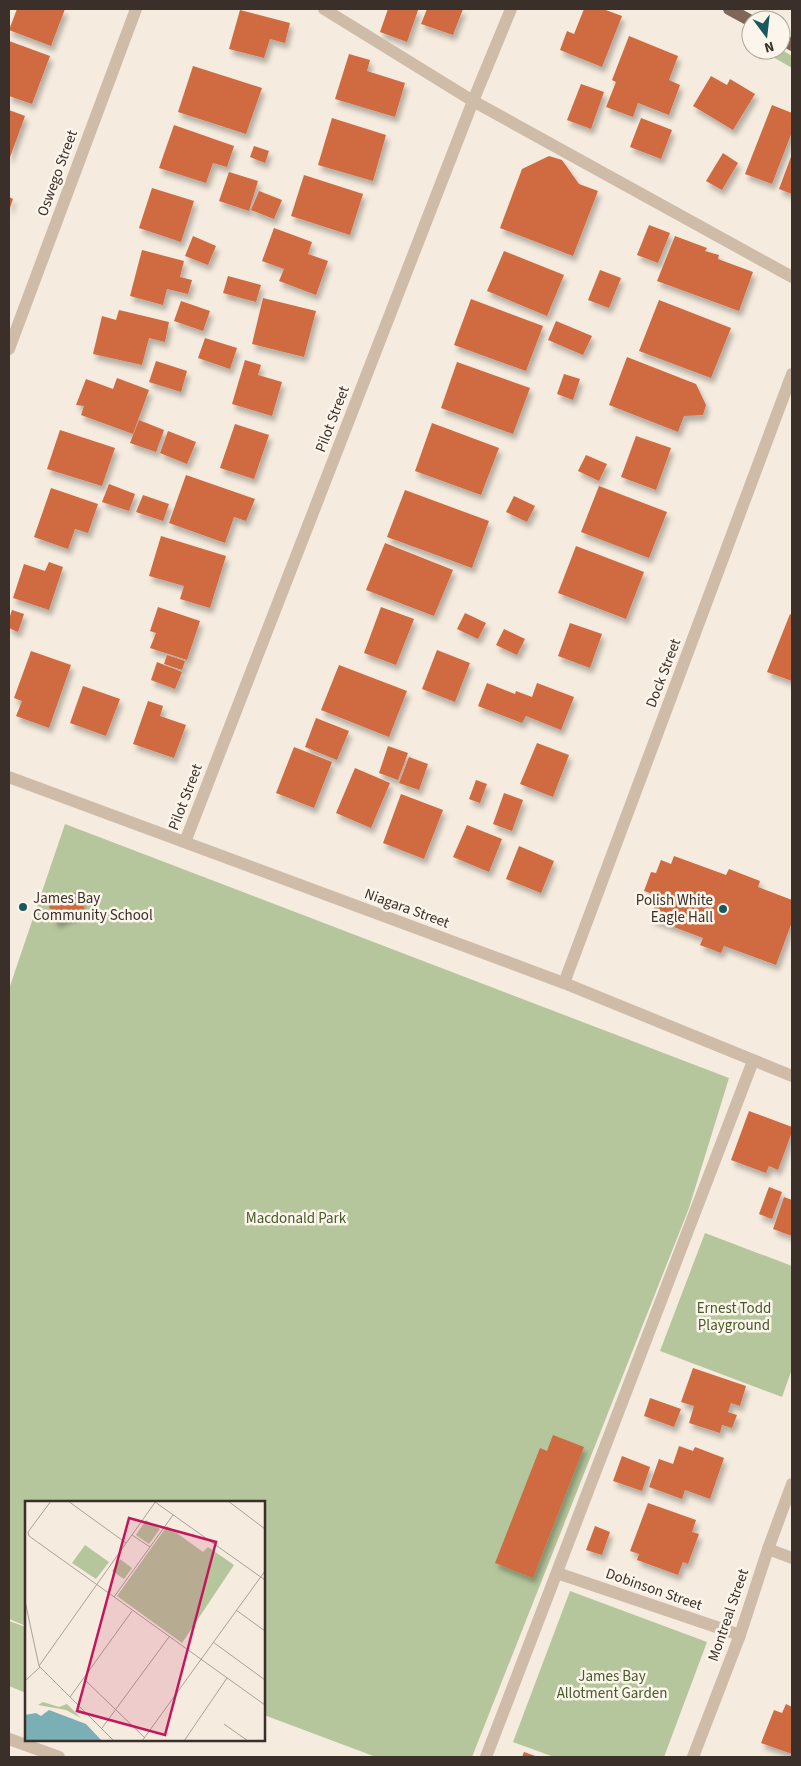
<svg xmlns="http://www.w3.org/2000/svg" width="801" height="1766" viewBox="0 0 801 1766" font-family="'Source Sans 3',sans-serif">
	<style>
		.green { fill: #b5c69c }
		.building { fill: #d06a40; filter: url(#shadow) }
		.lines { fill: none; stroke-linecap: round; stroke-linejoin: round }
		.minor { stroke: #cebba8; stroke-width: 12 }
		.major { stroke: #7e6759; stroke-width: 12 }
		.poi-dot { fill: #1a5860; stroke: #fcf5eb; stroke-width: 2 }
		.labels { text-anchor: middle; stroke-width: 5; stroke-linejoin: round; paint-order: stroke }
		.street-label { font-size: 15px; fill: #3b2f29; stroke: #fcf5eb }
		.poi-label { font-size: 15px; fill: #3b2f29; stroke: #fcf5eb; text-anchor: start }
		.park-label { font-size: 15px; fill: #475b2a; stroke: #fcf5eb }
		.inset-road { fill: none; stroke: #aba096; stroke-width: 1 }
		.view { fill: #c2185b; fill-opacity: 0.15; stroke: #c2185b; stroke-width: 2.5 }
		.inset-edge { fill: none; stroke: #3b2f29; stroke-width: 2.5 }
	</style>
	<defs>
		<filter id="shadow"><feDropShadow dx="3" dy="5.5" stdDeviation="2.5" flood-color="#0004"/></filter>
	</defs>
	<rect width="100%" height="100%" fill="#f5ebde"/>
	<g class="green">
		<polygon points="764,50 782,50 792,56 792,68 766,53"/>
		<polygon points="65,824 729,1078 689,1208 472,1757 376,1757 264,1715 264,1502 26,1502 26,1626 9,1619 9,989"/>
		<polygon points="705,1233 792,1266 792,1369 782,1397 660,1351"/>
		<polygon points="570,1591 707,1642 664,1757 554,1757 513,1742"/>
		<polygon points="9,1621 26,1627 26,1693 9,1686"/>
	</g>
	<g class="building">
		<polygon points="17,9 65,9 51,46 9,30"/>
		<polygon points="388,9 414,9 418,10 407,42 380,32"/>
		<polygon points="427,9 463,9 453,35 421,24"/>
		<polygon points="584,9 603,9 622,16 602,67 560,50 567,31 574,34"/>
		<polygon points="240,10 290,23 285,43 270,39 264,58 229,49"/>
		<polygon points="629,36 678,56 669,80 680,85 669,115 638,103 633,117 606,107 616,82 612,80"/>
		<polygon points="9,41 50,56 32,104 9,96"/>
		<polygon points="349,54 370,60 367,71 405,83 395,117 335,99"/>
		<polygon points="193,66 262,88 246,134 178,112"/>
		<polygon points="711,76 727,85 730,79 755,94 733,130 693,106"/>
		<polygon points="581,84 604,92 591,129 567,120"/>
		<polygon points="772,105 792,113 792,132 772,184 745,174"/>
		<polygon points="9,110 25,116 9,160"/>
		<polygon points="332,118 386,135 373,181 318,165"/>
		<polygon points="641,118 672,130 661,159 630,147"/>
		<polygon points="174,125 234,146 227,167 213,163 206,183 159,168"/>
		<polygon points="254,146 269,151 265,163 250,157"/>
		<polygon points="723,153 738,163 722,190 706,181"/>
		<polygon points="792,154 792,194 779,189"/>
		<polygon points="549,156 562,160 579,184 598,191 573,256 500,228 522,169"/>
		<polygon points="229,172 258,181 249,211 219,201"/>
		<polygon points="304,175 363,194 350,235 291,216"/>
		<polygon points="152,188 194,201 181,242 139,228"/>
		<polygon points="259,191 282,200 274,219 251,210"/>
		<polygon points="9,197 13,199 9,211"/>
		<polygon points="649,225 670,233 658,263 637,255"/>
		<polygon points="274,228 312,242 308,254 328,261 316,295 279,281 284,269 262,261"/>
		<polygon points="193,236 216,246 208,265 185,256"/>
		<polygon points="675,236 707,248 705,251 719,255 718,259 753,272 739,311 657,281"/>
		<polygon points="142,250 184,261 180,277 192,280 188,294 167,289 163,305 130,296"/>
		<polygon points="504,251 564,275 547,316 487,291"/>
		<polygon points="600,270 621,278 609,308 588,300"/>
		<polygon points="228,276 261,285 256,302 223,293"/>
		<polygon points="263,298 316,311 304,357 252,344"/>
		<polygon points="471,299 543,326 526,371 454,345"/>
		<polygon points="659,300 731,328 711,378 639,351"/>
		<polygon points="181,301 210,311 203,331 174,321"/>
		<polygon points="119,310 169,322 165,342 149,338 142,365 93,354 102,316 116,320"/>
		<polygon points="556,321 592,336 583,355 548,340"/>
		<polygon points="205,338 237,348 230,369 198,358"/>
		<polygon points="627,357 696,384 706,405 703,415 684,416 678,432 609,405"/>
		<polygon points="245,360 261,365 258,375 282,382 272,416 232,404"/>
		<polygon points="156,361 187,371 181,392 149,382"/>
		<polygon points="457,362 530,388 513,434 441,408"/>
		<polygon points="564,374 580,379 573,400 557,394"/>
		<polygon points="117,378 149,390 133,434 81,415 84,406 76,405 86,379 113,389"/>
		<polygon points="139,420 164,430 156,452 130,443"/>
		<polygon points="432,423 499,448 481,495 415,471"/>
		<polygon points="235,424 269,435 254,479 220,468"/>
		<polygon points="60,430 115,448 102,486 47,469"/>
		<polygon points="168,431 196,442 187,464 160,453"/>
		<polygon points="636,436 671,448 656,490 621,477"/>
		<polygon points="586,455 607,464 599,481 578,471"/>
		<polygon points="186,475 255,499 246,521 234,517 225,543 169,523"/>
		<polygon points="109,484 135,494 129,511 102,502"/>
		<polygon points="599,486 667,512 649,558 581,532"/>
		<polygon points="51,488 98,504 88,533 75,529 68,549 34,537"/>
		<polygon points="405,490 489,521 472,568 387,537"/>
		<polygon points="143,495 169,504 163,521 136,512"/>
		<polygon points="514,496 535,506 527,522 506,512"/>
		<polygon points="161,536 226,556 210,608 180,599 184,586 149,576"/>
		<polygon points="385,543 453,570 434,616 366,590"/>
		<polygon points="576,546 644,572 626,619 558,593"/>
		<polygon points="49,562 63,567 49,610 13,598 24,564 45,571"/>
		<polygon points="158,607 200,621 187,660 150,648 156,633 150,631"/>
		<polygon points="381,607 414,619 396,665 364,653"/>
		<polygon points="12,610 24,614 18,632 9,628 9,619"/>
		<polygon points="465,613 486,623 478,639 457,629"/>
		<polygon points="790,614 792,615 792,681 767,672"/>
		<polygon points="570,623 602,634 590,668 558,656"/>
		<polygon points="504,629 525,639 517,655 496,645"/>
		<polygon points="437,650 470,663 455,702 422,689"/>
		<polygon points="31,651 71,665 49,728 16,716 22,701 14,698"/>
		<polygon points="167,655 185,661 182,670 164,664"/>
		<polygon points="157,662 182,672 175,689 151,680"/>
		<polygon points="339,665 407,691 389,737 321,710"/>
		<polygon points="487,683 515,694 516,691 532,697 537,683 574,697 561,730 526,716 522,723 478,706"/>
		<polygon points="83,686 120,699 106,736 70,723"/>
		<polygon points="148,701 163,706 160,716 186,725 174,758 133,744"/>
		<polygon points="316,718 349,731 337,760 305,747"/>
		<polygon points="537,743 569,755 553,797 520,784"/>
		<polygon points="388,746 408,753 398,780 379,773"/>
		<polygon points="294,747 332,762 314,808 276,793"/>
		<polygon points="409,757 428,764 419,790 399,783"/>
		<polygon points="355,768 390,783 371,828 336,813"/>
		<polygon points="476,780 487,784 480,803 469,799"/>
		<polygon points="504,793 523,800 512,831 493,824"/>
		<polygon points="401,794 443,810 424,859 383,843"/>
		<polygon points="467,825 502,839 489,872 453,857"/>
		<polygon points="519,846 554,861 541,893 506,879"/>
		<polygon points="674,856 726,875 729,869 760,881 758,887 792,900 792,922 776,965 724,946 721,953 700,945 703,938 650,918 659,896 644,891 651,872 656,873 661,860 671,864"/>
		<polygon points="77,892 85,910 56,923 48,904"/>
		<polygon points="749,1111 792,1127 792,1132 778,1170 769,1166 766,1173 731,1160"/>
		<polygon points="769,1187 782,1192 772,1219 759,1214"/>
		<polygon points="784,1197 792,1200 792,1236 773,1229"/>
		<polygon points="693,1368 746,1386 740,1406 731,1403 728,1412 737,1415 732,1428 722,1425 720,1433 689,1423 694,1406 681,1402"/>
		<polygon points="650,1398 681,1409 674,1427 644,1416"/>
		<polygon points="553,1435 584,1447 533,1578 495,1563 540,1448 547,1451"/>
		<polygon points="679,1446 693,1451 695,1447 724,1458 710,1499 685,1490 682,1499 649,1487 659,1459 673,1464"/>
		<polygon points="622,1456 650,1467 642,1491 613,1481"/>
		<polygon points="648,1503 696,1520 692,1532 699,1534 688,1564 683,1562 678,1575 637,1560 639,1554 630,1551"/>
		<polygon points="595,1526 610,1532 602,1555 586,1550"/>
		<polygon points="786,1704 792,1707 792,1754 761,1743 774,1710 782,1713"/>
		<polygon points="524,1752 538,1757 522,1757"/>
	</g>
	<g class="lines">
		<g class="minor">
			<polyline points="324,9 473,101 792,277"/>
			<polyline points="9,349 136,9"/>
			<polyline points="9,777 564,983 792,1076"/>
			<polyline points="185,842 473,101 511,9"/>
			<polyline points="564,983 792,374"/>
			<polyline points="768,1549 792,1558"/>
			<polyline points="557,1573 740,1635"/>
			<polyline points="9,1739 59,1757"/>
			<polyline points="486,1757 753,1061"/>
			<polyline points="693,1757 740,1635 768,1549 792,1484"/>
		</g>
		<g class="major">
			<polyline points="729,9 751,21"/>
			<polyline points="781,38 792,45"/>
		</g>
	</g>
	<g class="poi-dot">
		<circle cx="23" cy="907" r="5"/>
		<circle cx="723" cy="909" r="5"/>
	</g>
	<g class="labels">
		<g class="street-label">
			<text transform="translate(57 173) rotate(-70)" y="5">Oswego Street</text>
			<text transform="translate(332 419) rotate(-69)" y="5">Pilot Street</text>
			<text transform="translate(663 673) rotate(-69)" y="5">Dock Street</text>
			<text transform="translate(185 797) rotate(-69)" y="5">Pilot Street</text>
			<text transform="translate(407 908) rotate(20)" y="5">Niagara Street</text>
			<text transform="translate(654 1589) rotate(19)" y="5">Dobinson Street</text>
			<text transform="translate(728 1615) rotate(-71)" y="5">Montreal Street</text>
		</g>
		<g class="poi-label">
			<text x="33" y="903">James Bay<tspan x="33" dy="17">Community School</tspan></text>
			<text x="713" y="905" text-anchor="end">Polish White<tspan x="713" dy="17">Eagle Hall</tspan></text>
		</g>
		<g class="park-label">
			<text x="296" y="1223">Macdonald Park</text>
			<text x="734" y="1313">Ernest Todd<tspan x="734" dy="17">Playground</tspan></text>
			<text x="612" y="1681">James Bay<tspan x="612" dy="17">Allotment Garden</tspan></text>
		</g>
	</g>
	<g transform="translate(25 1501)">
		<rect width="240" height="240" fill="#f5ebde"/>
		<path d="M121,19L135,28L124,43L111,34ZM142,25L178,51L183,46L209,64L157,142L92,95ZM60,44L84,61L71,78L47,62ZM95,58L107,67L99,78L87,70ZM18,201L34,206L42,203L56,217L41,209L13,204Z" fill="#b5c69c"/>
		<path d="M24,209L61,223L77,240H0V214L11,212L16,215Z" fill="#7aafb5"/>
		<path class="inset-road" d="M26,0L3,31L4,35L240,204M43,0L101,42M203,0L240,28M130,1L240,79M107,34L125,46M89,96L148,14M0,100L14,165L45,196L107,110M211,109L240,130M188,141L240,179M14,165L131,0M59,178L120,237M0,180L15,166M45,196L89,240M199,223L223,240M77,227L144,136M117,240L240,70M159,240L202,177"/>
		<path class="view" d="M104,17L191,41L140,234L52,210Z"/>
		<rect width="240" height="240" class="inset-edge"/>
	</g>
	<rect width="801" height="1766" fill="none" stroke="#3b2f29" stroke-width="20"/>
	<g transform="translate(766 35) rotate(165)"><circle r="24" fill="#fcf5eb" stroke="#afa69d"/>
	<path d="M0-4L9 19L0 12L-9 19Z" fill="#1a5860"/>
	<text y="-8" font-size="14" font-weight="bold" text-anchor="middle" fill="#3b2f29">N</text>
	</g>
</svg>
